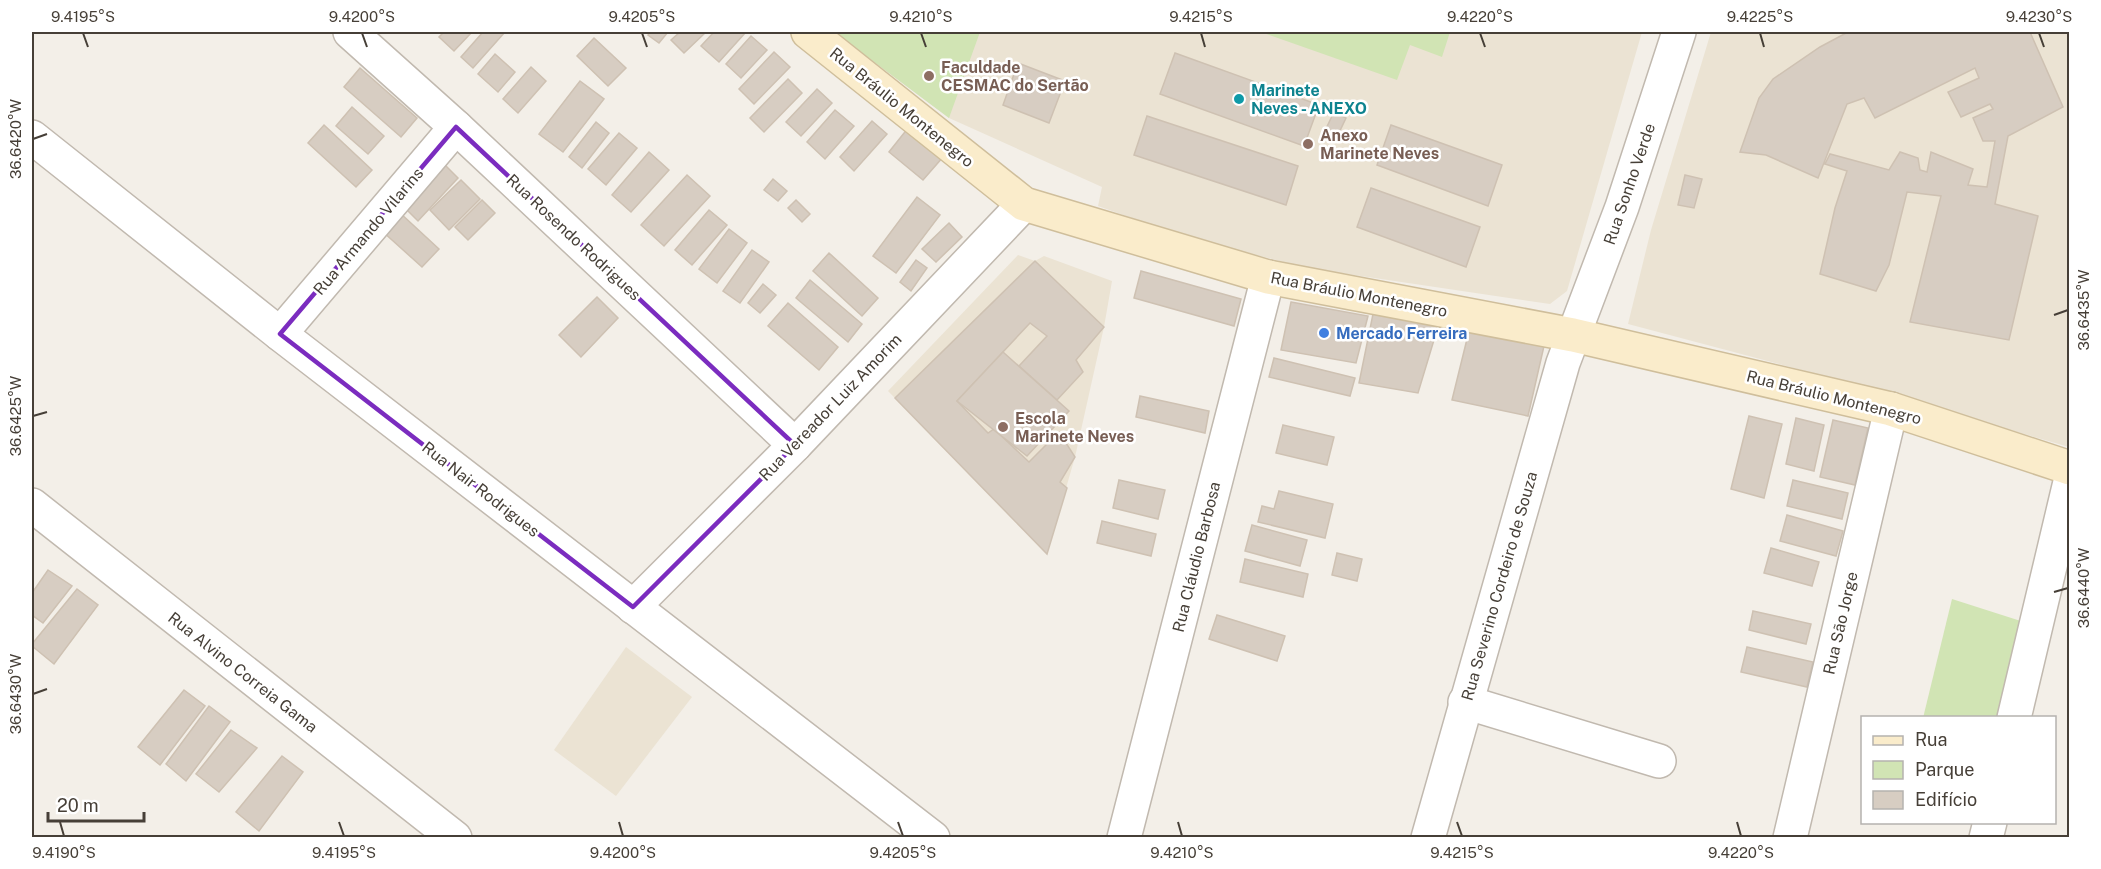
<svg xmlns="http://www.w3.org/2000/svg" width="2101" height="869" viewBox="0 0 2101 869" font-family="'Public Sans',sans-serif">
	<style>
		.education { fill: #ebe3d3 }
		.green { fill: #d1e4b4 }
		.building { fill: #d7cdc2; stroke: #cec1b2; stroke-width: 1.5 }
		.lines { fill: none; stroke-linecap: round; stroke-linejoin: round }
		.street-casing { stroke: #c1b9af; stroke-width: 36 }
		.secondary-casing { stroke: #cfbe9b; stroke-width: 36 }
		.street { stroke: #fff; stroke-width: 33 }
		.secondary { stroke: #faeccb; stroke-width: 33 }
		.marked { fill: none; stroke: #7b2cbf; stroke-width: 4.5; stroke-linejoin: round }
		.ticks { fill: none; stroke: #463f37; stroke-width: 2 }
		.education-dot { fill: #8d6e63; stroke: #fff; stroke-width: 2 }
		.culture-dot { fill: #0f9aa8; stroke: #fff; stroke-width: 2 }
		.shop-dot { fill: #3f7fe0; stroke: #fff; stroke-width: 2 }
		.labels { text-anchor: middle; stroke-width: 5; stroke-linejoin: round; paint-order: stroke }
		.education-label { font-size: 16px; font-weight: bold; fill: #785e54; stroke: #fff; text-anchor: start }
		.culture-label { font-size: 16px; font-weight: bold; fill: #0d838f; stroke: #fff; text-anchor: start }
		.street-label { font-size: 16px; fill: #463f37; stroke: #fff }
		.shop-label { font-size: 16px; font-weight: bold; fill: #366cbe; stroke: #fff; text-anchor: start }
		.neatline { fill: none; stroke: #463f37; stroke-width: 2 }
		.ticks-label { font-size: 15px; text-anchor: middle; fill: #463f37 }
	</style>
	<rect width="100%" height="100%" fill="#f3efe8"/>
	<g class="education">
		<polygon points="834,32 1642,32 1567,291 1550,304 1307,268 1183,236 1098,206 1102,187 949,118"/>
		<polygon points="1711,32 2069,32 2069,447 1839,380 1628,324 1651,230"/>
		<polygon points="1018,255 1035,261 1044,256 1112,281 1104,327 1075,457 1047,554 888,391"/>
		<polygon points="626,647 692,697 616,796 554,750"/>
	</g>
	<g class="green">
		<polygon points="834,32 980,32 949,118"/>
		<polygon points="1261,32 1450,32 1442,57 1410,45 1397,80"/>
		<polygon points="1952,599 2027,623 2009,717 1923,718"/>
	</g>
	<g class="building">
		<polygon points="444,32 472,32 454,51 439,37"/>
		<polygon points="483,32 505,32 473,68 461,57"/>
		<polygon points="650,32 668,32 659,43 648,35"/>
		<polygon points="680,32 706,32 684,53 671,40"/>
		<polygon points="714,32 746,32 719,62 701,46"/>
		<polygon points="1848,32 2030,32 2063,107 2008,136 1995,204 2038,216 2009,340 1910,322 1941,196 1907,192 1889,265 1876,291 1820,274 1835,208 1847,171 1825,164 1830,154 1889,170 1900,152 1918,158 1920,170 1927,172 1931,152 1973,169 1968,185 1987,187 1995,141 1983,141 1973,118 1993,109 1990,104 1961,117 1948,92 1979,78 1975,68 1875,118 1864,98 1847,104 1818,178 1766,155 1740,152 1759,98 1773,79 1820,47"/>
		<polygon points="751,36 767,50 741,78 726,64"/>
		<polygon points="594,38 626,68 608,86 577,56"/>
		<polygon points="774,52 790,67 754,104 739,89"/>
		<polygon points="1175,53 1319,105 1304,146 1160,94"/>
		<polygon points="495,54 515,72 498,92 478,74"/>
		<polygon points="1018,63 1065,81 1049,123 1003,105"/>
		<polygon points="531,67 546,81 518,113 503,99"/>
		<polygon points="360,68 417,118 401,137 344,87"/>
		<polygon points="788,79 802,93 764,132 750,118"/>
		<polygon points="580,81 604,99 563,152 539,134"/>
		<polygon points="817,89 832,103 801,136 786,122"/>
		<polygon points="352,107 384,136 368,154 336,126"/>
		<polygon points="835,110 854,126 825,159 807,142"/>
		<polygon points="1334,112 1346,118 1335,141 1323,135"/>
		<polygon points="1147,116 1298,166 1286,205 1134,155"/>
		<polygon points="872,121 887,134 854,171 840,157"/>
		<polygon points="596,122 609,133 582,168 569,157"/>
		<polygon points="324,125 372,170 356,187 308,143"/>
		<polygon points="1391,125 1502,165 1488,206 1377,165"/>
		<polygon points="908,128 943,157 923,180 889,152"/>
		<polygon points="619,133 637,148 606,185 588,169"/>
		<polygon points="649,152 669,170 631,212 612,195"/>
		<polygon points="442,162 458,178 418,221 402,205"/>
		<polygon points="687,175 710,196 664,246 641,225"/>
		<polygon points="1685,175 1702,179 1694,208 1678,205"/>
		<polygon points="773,179 787,191 778,201 764,190"/>
		<polygon points="461,180 480,199 449,230 430,210"/>
		<polygon points="1371,188 1480,227 1466,267 1357,227"/>
		<polygon points="917,197 940,215 896,273 873,256"/>
		<polygon points="482,200 495,213 468,240 455,227"/>
		<polygon points="796,200 810,214 802,222 788,208"/>
		<polygon points="709,210 727,225 692,265 675,250"/>
		<polygon points="399,212 439,249 422,267 382,231"/>
		<polygon points="949,223 962,237 936,262 922,249"/>
		<polygon points="729,229 747,243 717,283 699,269"/>
		<polygon points="752,250 769,262 740,303 723,291"/>
		<polygon points="829,253 878,298 862,316 813,271"/>
		<polygon points="916,260 927,268 911,291 900,282"/>
		<polygon points="1035,261 1104,327 1076,360 1083,372 1057,400 1019,366 1047,336 1030,323 957,401 988,433 994,429 1029,462 1059,432 1075,457 1060,482 1067,488 1047,554 895,398"/>
		<polygon points="1141,271 1241,299 1234,326 1134,298"/>
		<polygon points="810,280 862,324 848,342 796,298"/>
		<polygon points="763,284 776,295 760,313 748,303"/>
		<polygon points="597,297 618,318 581,357 559,335"/>
		<polygon points="1291,302 1368,316 1356,363 1281,350"/>
		<polygon points="788,303 838,347 819,370 768,326"/>
		<polygon points="1374,309 1440,320 1418,393 1359,383"/>
		<polygon points="1469,331 1544,346 1528,416 1452,400"/>
		<polygon points="1003,352 1069,411 1027,456 957,401"/>
		<polygon points="1274,358 1355,378 1350,396 1269,377"/>
		<polygon points="1140,396 1209,411 1205,433 1136,417"/>
		<polygon points="1749,416 1782,424 1764,498 1731,489"/>
		<polygon points="1796,418 1824,425 1814,471 1786,464"/>
		<polygon points="1833,420 1868,428 1855,485 1820,477"/>
		<polygon points="1283,425 1334,437 1327,465 1276,453"/>
		<polygon points="1119,480 1165,490 1158,519 1113,508"/>
		<polygon points="1793,480 1848,493 1842,519 1787,506"/>
		<polygon points="1279,491 1333,504 1325,538 1258,522 1262,506 1274,509"/>
		<polygon points="1787,515 1843,531 1836,556 1780,541"/>
		<polygon points="1102,521 1156,534 1151,556 1097,543"/>
		<polygon points="1252,525 1307,540 1300,566 1245,551"/>
		<polygon points="1771,548 1819,562 1812,586 1764,573"/>
		<polygon points="1337,553 1362,559 1357,581 1332,575"/>
		<polygon points="1245,559 1308,574 1303,597 1240,582"/>
		<polygon points="48,570 72,586 43,623 32,615 32,593"/>
		<polygon points="77,589 98,605 54,664 32,646 32,644"/>
		<polygon points="1753,611 1811,624 1806,644 1749,630"/>
		<polygon points="1217,615 1285,636 1277,661 1209,639"/>
		<polygon points="1747,647 1813,662 1807,687 1741,672"/>
		<polygon points="184,690 205,706 160,765 138,747"/>
		<polygon points="209,706 230,722 186,781 166,764"/>
		<polygon points="231,730 257,748 219,792 196,774"/>
		<polygon points="282,756 303,772 259,831 236,812"/>
	</g>
	<g class="lines">
		<g class="street-casing">
			<g id="street">
				<polyline points="350,32 456,127 795,445"/>
				<polyline points="32,137 280,334 933,838"/>
				<polyline points="280,334 456,127"/>
				<polyline points="32,505 455,838"/>
				<polyline points="633,607 795,445 1024,204"/>
				<polyline points="1465,702 1659,761"/>
				<polyline points="2014,718 2070,482"/>
				<polyline points="1124,838 1268,277"/>
				<polyline points="1428,838 1563,363 1622,207 1679,32"/>
				<polyline points="1790,838 1891,409"/>
				<polyline points="1986,838 1990,822"/>
			</g>
		</g>
		<g class="secondary-casing">
			<polyline id="secondary" points="808,32 1024,204 1268,277 1573,335 1891,409 2070,468"/>
		</g>
		<use href="#street" class="street"/>
		<use href="#secondary" class="secondary"/>
	</g>
	<path class="marked" d="M456,127L795,445L633,607L280,334Z"/>
	<path class="ticks" d="M83,33L88,47M362,33L367,47M642,33L647,47M921,33L926,47M1201,33L1205,47M1480,33L1485,47M1760,33L1764,47M2039,33L2044,47M33,139L47,134M2054,315L2068,310M33,416L47,412M2054,592L2068,588M33,694L47,689M60,822L64,836M339,822L344,836M619,822L623,836M898,822L903,836M1178,822L1182,836M1457,822L1462,836M1737,822L1741,836"/>
	<g class="education-dot">
		<circle cx="929" cy="76" r="6"/>
		<circle cx="1308" cy="144" r="6"/>
		<circle cx="1003" cy="427" r="6"/>
	</g>
	<circle class="culture-dot" cx="1239" cy="99" r="6"/>
	<circle class="shop-dot" cx="1324" cy="333" r="6"/>
	<g class="labels">
		<g class="education-label">
			<text x="941" y="73">Faculdade<tspan x="941" dy="18">CESMAC do Sertão</tspan></text>
			<text x="1320" y="141">Anexo<tspan x="1320" dy="18">Marinete Neves</tspan></text>
			<text x="1015" y="424">Escola<tspan x="1015" dy="18">Marinete Neves</tspan></text>
		</g>
		<g class="culture-label">
			<text x="1251" y="96">Marinete<tspan x="1251" dy="18">Neves - ANEXO</tspan></text>
		</g>
		<g class="street-label">
			<text transform="translate(902 107) rotate(39)" y="6">Rua Bráulio Montenegro</text>
			<text transform="translate(1629 184) rotate(-71)" y="6">Rua Sonho Verde</text>
			<text transform="translate(368 231) rotate(-50)" y="6">Rua Armando Vilarins</text>
			<text transform="translate(574 237) rotate(43)" y="6">Rua Rosendo Rodrigues</text>
			<text transform="translate(1359 294) rotate(11)" y="6">Rua Bráulio Montenegro</text>
			<text transform="translate(1834 397) rotate(14)" y="6">Rua Bráulio Montenegro</text>
			<text transform="translate(830 407) rotate(-46)" y="6">Rua Vereador Luiz Amorim</text>
			<text transform="translate(481 489) rotate(38)" y="6">Rua Nair Rodrigues</text>
			<text transform="translate(1196 557) rotate(-76)" y="6">Rua Cláudio Barbosa</text>
			<text transform="translate(1499 586) rotate(-74)" y="6">Rua Severino Cordeiro de Souza</text>
			<text transform="translate(1840 623) rotate(-77)" y="6">Rua São Jorge</text>
			<text transform="translate(243 672) rotate(38)" y="6">Rua Alvino Correia Gama</text>
		</g>
		<g class="shop-label">
			<text x="1336" y="339">Mercado Ferreira</text>
		</g>
	</g>
	<rect width="2101" height="869" fill="none" stroke="#ffffff" stroke-width="66"/>
	<rect x="1861" y="716" width="195" height="108" fill="#ffffff" stroke="#b5b2af" stroke-width="1.5"/>
	<rect x="1873" y="736" width="30" height="9" fill="#faeccb" stroke="#b5b2af" stroke-width="1.5"/>
	<text x="1915" y="746" font-size="18" fill="#463f37">Rua</text>
	<rect x="1873" y="761" width="30" height="18" fill="#d1e4b4" stroke="#b5b2af" stroke-width="1.5"/>
	<text x="1915" y="776" font-size="18" fill="#463f37">Parque</text>
	<rect x="1873" y="791" width="30" height="18" fill="#d7cdc2" stroke="#b5b2af" stroke-width="1.5"/>
	<text x="1915" y="806" font-size="18" fill="#463f37">Edifício</text>
	<path d="M48 812v9h96v-9" fill="none" stroke="#463f37" stroke-width="3"/>
	<text x="57" y="812" font-size="18" fill="#463f37" stroke="#ffffff" stroke-width="4.5" paint-order="stroke">20 m</text>
	<rect x="33" y="33" width="2035" height="803" class="neatline"/>
	<g class="ticks-label">
		<text x="83" y="22">9.4195°S</text>
		<text x="362" y="22">9.4200°S</text>
		<text x="642" y="22">9.4205°S</text>
		<text x="921" y="22">9.4210°S</text>
		<text x="1201" y="22">9.4215°S</text>
		<text x="1480" y="22">9.4220°S</text>
		<text x="1760" y="22">9.4225°S</text>
		<text x="2039" y="22">9.4230°S</text>
		<text transform="translate(16 139) rotate(-90)" y="5">36.6420°W</text>
		<text transform="translate(2084 310) rotate(-90)" y="5">36.6435°W</text>
		<text transform="translate(16 416) rotate(-90)" y="5">36.6425°W</text>
		<text transform="translate(2084 588) rotate(-90)" y="5">36.6440°W</text>
		<text transform="translate(16 694) rotate(-90)" y="5">36.6430°W</text>
		<text x="64" y="858">9.4190°S</text>
		<text x="344" y="858">9.4195°S</text>
		<text x="623" y="858">9.4200°S</text>
		<text x="903" y="858">9.4205°S</text>
		<text x="1182" y="858">9.4210°S</text>
		<text x="1462" y="858">9.4215°S</text>
		<text x="1741" y="858">9.4220°S</text>
	</g>
</svg>
